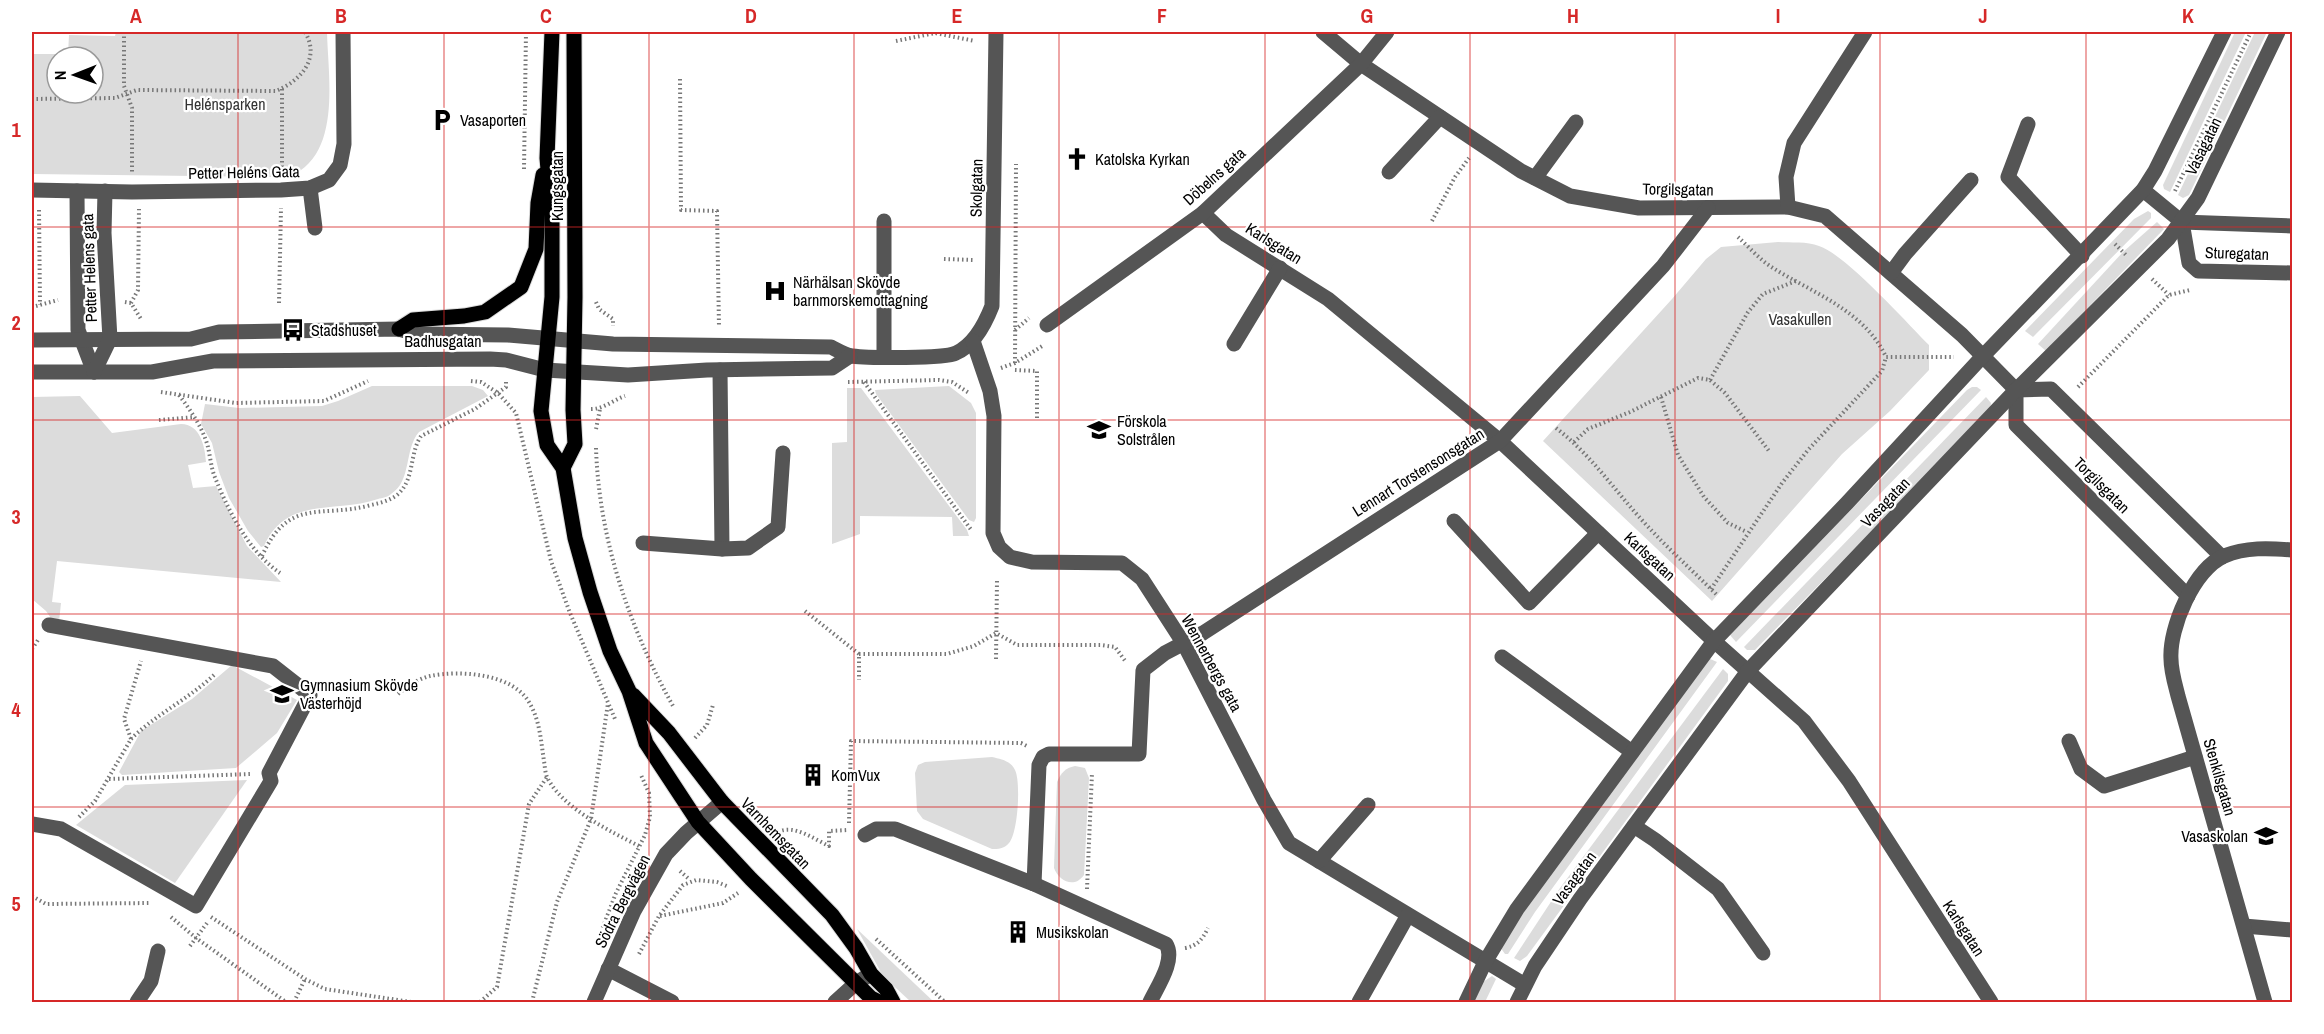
<svg xmlns="http://www.w3.org/2000/svg" width="2324" height="1034" viewBox="0 0 2324 1034" font-family="'Archivo Narrow',sans-serif">
	<style>
		.green { fill: #dcdcdc; fill-rule: evenodd }
		.lines { fill: none; stroke-linecap: round; stroke-linejoin: round }
		.major-casing { stroke: #dbdbdb; stroke-width: 17 }
		.path { stroke: #777; stroke-width: 4; stroke-dasharray: 1.5 3; stroke-linecap: butt }
		.minor { stroke: #555; stroke-width: 15 }
		.major { stroke: #000; stroke-width: 15 }
		.grid { fill: none; stroke: #d62828; stroke-width: 1.5; stroke-opacity: 0.55 }
		.labels { text-anchor: middle; stroke-width: 4.5; stroke-linejoin: round; paint-order: stroke }
		.park-label { font-size: 16px; fill: #333; stroke: #fff }
		.poi-label { font-size: 16px; fill: #000; stroke: #fff; text-anchor: start }
		.street-label { font-size: 16px; fill: #000; stroke: #fff }
		.neatline { fill: none; stroke: #d62828; stroke-width: 2 }
		.grid-label { font-size: 20px; text-anchor: middle; font-weight: bold; fill: #d62828 }
	</style>
	<rect width="100%" height="100%" fill="#fff"/>
	<g class="green">
		<path d="M116,32H327C328,76 341,149 295,174C289,177 279,176 272,177L32,174V62L33,54H68L69,35L115,36ZM57,57H93V93H57Z"/>
		<polygon points="2235,32 2246,32 2170,192 2164,189 2163,185"/>
		<polygon points="2255,32 2267,32 2189,195 2183,198 2178,195"/>
		<polygon points="2148,211 2151,213 2151,218 2033,337 2025,331 2134,219"/>
		<polygon points="2157,222 2164,229 2046,351 2038,344 2123,252"/>
		<path d="M1778,242C1791,243 1807,241 1819,246C1845,254 1907,323 1929,345V370L1890,411L1842,454L1712,601L1543,441L1672,299L1706,259L1721,247Z"/>
		<path d="M372,386H472L483,390L488,396L419,432C404,449 412,481 391,494C388,497 382,498 378,499C336,514 287,495 264,546L261,547L248,531L229,498L219,472L212,443L201,424L205,404L239,408L322,406L338,401Z"/>
		<polygon points="949,386 971,403 976,413 976,518 974,522 969,520 876,394 875,390"/>
		<polygon points="1972,387 1977,387 1981,390 1736,642 1730,635 1967,390"/>
		<polygon points="847,388 861,388 967,530 969,536 953,536 952,517 860,516 860,534 832,544 832,443 847,442"/>
		<path d="M80,396L112,433L181,424C200,424 205,446 206,462L188,465L193,488L216,486L247,546L281,582L57,561L52,602L61,603L59,622L53,621L46,611L32,599V397Z"/>
		<polygon points="1986,397 1991,403 1990,409 1985,416 1755,650 1747,650 1744,647"/>
		<polygon points="1708,658 1717,662 1535,912 1508,954 1505,954 1500,947 1526,906"/>
		<polygon points="232,665 297,700 277,733 236,768 122,775 119,772 141,731 192,699"/>
		<polygon points="1723,669 1728,674 1728,681 1527,956 1520,961 1514,958 1560,888"/>
		<path d="M992,757C1001,759 1011,761 1015,770C1021,782 1018,833 1009,843C1004,849 998,849 992,849L923,819L917,811L915,773L918,765L925,762Z"/>
		<path d="M1075,766L1085,768L1089,778L1084,875C1074,889 1059,881 1054,868L1057,782C1061,773 1065,768 1075,766Z"/>
		<polygon points="247,780 175,883 76,825 125,785"/>
		<polygon points="857,929 934,1002 911,1002 883,976"/>
		<polygon points="1492,976 1496,979 1485,1002 1474,1002 1483,982"/>
	</g>
	<g class="lines">
		<g class="major-casing">
			<g id="major">
				<polyline points="552,32 547,158 552,215 552,297 541,411 547,445 563,468 575,538 590,592 610,651 629,691 646,743 698,822 751,879 871,998 879,1002"/>
				<polyline points="399,329 413,320 464,316 485,312 521,287 536,249 538,203 543,175"/>
				<polyline points="563,468 575,444 573,410 575,297 574,32"/>
				<polyline points="633,695 669,733 722,802 832,915 856,948 871,974 886,989 893,1002"/>
			</g>
		</g>
		<g class="path">
			<polyline points="124,32 124,86 132,108 132,173"/>
			<polyline points="896,41 935,33 975,41"/>
			<polyline points="680,79 681,210 717,211 719,327"/>
			<polyline points="282,89 282,170"/>
			<path d="M32,99L115,98L137,90L276,91C300,81 321,59 305,32"/>
			<polyline points="524,169 526,32"/>
			<polyline points="2175,191 2251,32"/>
			<polyline points="39,210 40,305"/>
			<polyline points="1432,221 1455,177 1469,158"/>
			<path d="M1738,237C1749,247 1760,260 1773,268C1813,293 1865,311 1886,357H1954"/>
			<polyline points="2115,244 2127,256"/>
			<polyline points="944,259 974,260"/>
			<polyline points="2152,279 2169,295"/>
			<polyline points="125,302 131,303 141,319"/>
			<polyline points="596,302 599,309 613,319 613,326"/>
			<polyline points="131,303 138,290 139,209"/>
			<polyline points="279,303 281,208"/>
			<polyline points="36,306 58,300"/>
			<polyline points="1015,330 1029,318"/>
			<polyline points="1015,363 1016,164"/>
			<polyline points="1001,368 1015,363 1044,345"/>
			<polyline points="1015,370 1037,371 1037,419"/>
			<polyline points="1710,380 1748,312 1763,294 1796,281"/>
			<polyline points="471,381 481,382 498,393 516,413 551,561 570,613 615,719"/>
			<polyline points="848,382 939,380 952,382 969,393"/>
			<polyline points="864,382 972,531"/>
			<polyline points="2078,387 2169,295 2190,290"/>
			<polyline points="161,392 236,403 324,401 368,381"/>
			<path d="M179,395C191,411 203,428 208,447C210,456 211,466 214,475C228,510 248,551 280,573"/>
			<polyline points="1661,397 1678,455 1704,497 1728,523 1747,532"/>
			<path d="M591,409C604,409 613,400 625,396"/>
			<polyline points="159,420 195,417"/>
			<path d="M1556,428C1590,454 1613,488 1641,519C1665,546 1692,570 1717,595"/>
			<polyline points="596,429 600,409"/>
			<polyline points="1574,442 1588,429 1630,412 1698,378 1710,380 1725,393 1769,451"/>
			<path d="M596,448C599,539 629,627 673,706"/>
			<path d="M262,556C289,496 321,519 371,505C380,503 389,501 397,495C415,480 409,454 421,436L475,409L506,387V380"/>
			<polyline points="1711,589 1782,483 1808,450 1882,371 1886,357"/>
			<polyline points="805,611 859,654 859,680"/>
			<polyline points="32,649 38,640"/>
			<polyline points="859,654 947,654 974,646 996,633 1017,645 1101,645 1115,647 1126,662"/>
			<polyline points="996,659 997,581"/>
			<path d="M398,694C408,686 418,679 430,676C460,670 514,673 530,704C540,721 541,742 544,761C545,767 545,774 548,779C564,809 610,831 639,846"/>
			<polyline points="695,738 707,725 713,705"/>
			<path d="M131,739C156,714 189,699 215,674"/>
			<polyline points="109,779 251,774"/>
			<polyline points="79,817 95,801 131,739 124,719 141,661"/>
			<polyline points="849,823 851,741 1021,743 1027,746"/>
			<path d="M778,832C794,824 814,839 829,846V831L848,830"/>
			<polyline points="680,871 690,880"/>
			<polyline points="1087,889 1092,773"/>
			<polyline points="32,896 46,904 151,903"/>
			<polyline points="660,916 723,903 738,893"/>
			<polyline points="171,917 196,938 286,1002"/>
			<polyline points="211,917 305,979 325,989 411,1002"/>
			<polyline points="601,932 616,893 645,835 650,817 649,793 641,775"/>
			<polyline points="876,939 945,1002"/>
			<polyline points="190,946 207,923"/>
			<path d="M1185,948C1198,946 1203,938 1208,928"/>
			<polyline points="639,954 659,916 683,885 696,880 717,882 729,887"/>
			<polyline points="294,1002 305,979"/>
			<polyline points="480,1002 497,987 529,804 547,777"/>
			<polyline points="532,1002 557,902 591,819 608,703"/>
		</g>
		<g class="minor">
			<polyline points="1323,32 1361,64 1521,171 1570,196 1639,208 1788,207 1825,216 1962,335 2016,390 2051,389 2222,557"/>
			<polyline points="2028,124 2008,177 2082,256"/>
			<polyline points="1389,172 1440,117"/>
			<polyline points="1535,178 1576,122"/>
			<polyline points="310,188 315,228"/>
			<polyline points="32,190 132,192 281,190 310,188 329,180 340,165 344,144 343,32"/>
			<polyline points="2143,190 2182,222 2292,226"/>
			<polyline points="77,191 78,330 94,372"/>
			<polyline points="1788,207 1786,177 1794,143 1865,32"/>
			<polyline points="1203,213 1226,235 1328,299 1500,441 1714,641 1804,721 1849,781 1991,1002"/>
			<polyline points="884,221 884,356"/>
			<polyline points="2182,222 2189,263 2198,271 2292,273"/>
			<polyline points="1891,273 1905,254 1971,180"/>
			<polyline points="1047,325 1203,213 1361,64 1387,32"/>
			<path d="M32,340L191,339L219,332L399,329L414,334L508,335L613,344L831,347C837,350 845,355 852,356C868,358 944,359 956,353C974,345 985,324 992,306L996,32"/>
			<polyline points="973,341 990,391 994,416 993,533 999,547 1010,557 1032,562 1122,563 1142,579 1184,644 1264,800 1289,843 1525,985"/>
			<polyline points="1234,344 1280,268"/>
			<polyline points="720,370 722,549"/>
			<polyline points="32,372 152,372 213,361 490,359 506,360 545,370 628,375 707,370 832,368 850,356"/>
			<polyline points="94,372 110,339 104,233 105,191"/>
			<polyline points="2016,390 2016,425 2188,596"/>
			<polyline points="1454,521 1529,603 1598,533"/>
			<polyline points="643,543 722,549 748,548 778,527 783,453"/>
			<polyline points="1502,657 1632,752"/>
			<polyline points="2069,741 2081,769 2104,786 2195,757"/>
			<polyline points="32,824 61,829 196,906 271,781 269,773 310,695 273,666 49,625"/>
			<polyline points="1634,826 1655,840 1718,889 1763,953"/>
			<path d="M865,835L876,829H895L1034,884L1166,944C1176,960 1157,987 1150,1002"/>
			<polyline points="1319,861 1368,805"/>
			<polyline points="1034,884 1039,765 1043,757 1049,754 1139,754 1143,670 1165,653 1203,633 1500,441 1663,266 1708,208"/>
			<polyline points="2244,926 2292,930"/>
			<polyline points="608,969 672,1002"/>
			<polyline points="137,1002 151,981 158,951"/>
			<polyline points="594,1002 634,911 666,854 686,833 722,802"/>
			<polyline points="835,1002 856,983 871,974"/>
			<polyline points="1359,1002 1408,915"/>
			<polyline points="1466,1002 1485,962 1517,909 1714,641 1847,503 1982,357 2143,190 2155,171 2224,32"/>
			<polyline points="1517,1002 1535,966 1580,899 1748,671 2016,390 2168,239 2198,198 2278,32"/>
			<path d="M2265,1002L2178,696C2175,684 2171,671 2171,659C2169,628 2194,569 2224,556C2246,547 2269,548 2292,550"/>
		</g>
		<use href="#major" class="major"/>
	</g>
	<path class="grid" d="M238,32V1002M444,32V1002M649,32V1002M854,32V1002M1059,32V1002M1265,32V1002M1470,32V1002M1675,32V1002M1880,32V1002M2086,32V1002M32,227H2292M32,420H2292M32,614H2292M32,807H2292"/>
	<defs>
		<g id="parking-bare" transform="scale(1.8)"><path d="M-3.5-5.5H1a3.5 3.5 0 0 1 0 7H-1V5.5H-3.5ZM-1-3.4V-.6H.8a1.4 1.4 0 0 0 0-2.8Z" fill="#000" stroke="#fff" stroke-width="2.5" paint-order="stroke"/></g>
		<g id="church-bare" transform="scale(1.8)"><path d="M-1.2-6h2.4v3.5h3.3v2.4h-3.3V6h-2.4V-.1h-3.3v-2.4h3.3Z" fill="#000" stroke="#fff" stroke-width="2.5" paint-order="stroke"/></g>
		<g id="hospital-bare" transform="scale(1.8)"><path d="M-5-5h3v3.5h4V-5h3V5h-3V1.5h-4V5h-3Z" fill="#000" stroke="#fff" stroke-width="2.5" paint-order="stroke"/></g>
		<g id="bus-bare" transform="scale(1.8)"><path d="M-5-6H5V4H4V6H2V4H-2V6H-4V4H-5ZM-3.5-4V0h7V-4ZM-3.5 1.2v1.5H-2V1.2ZM2 1.2v1.5H3.5V1.2Z" fill="#000" stroke="#fff" stroke-width="2.5" paint-order="stroke"/></g>
		<g id="school-bare" transform="scale(1.8)"><path d="M0-5L7-2L0 1L-7-2ZM-4 1L0 2.5L4 1V4Q0 6-4 4Z" fill="#000" stroke="#fff" stroke-width="2.5" paint-order="stroke"/></g>
		<g id="building-bare" transform="scale(1.8)"><path d="M-4-6H4V6H1V3H-1V6H-4ZM-2.5-4.3h1.7v1.8h-1.7ZM.8-4.3h1.7v1.8H.8ZM-2.5-1h1.7V.8h-1.7ZM.8-1h1.7V.8H.8Z" fill="#000" stroke="#fff" stroke-width="2.5" paint-order="stroke"/></g>
	</defs>
	<g fill-rule="evenodd">
		<use href="#parking-bare" x="442" y="120"/>
		<use href="#church-bare" x="1077" y="159"/>
		<use href="#hospital-bare" x="775" y="291"/>
		<use href="#bus-bare" x="293" y="330"/>
		<use href="#school-bare" x="1099" y="430"/>
		<use href="#school-bare" x="282" y="694"/>
		<use href="#building-bare" x="813" y="775"/>
		<use href="#school-bare" x="2266" y="836"/>
		<use href="#building-bare" x="1018" y="932"/>
	</g>
	<g class="labels">
		<g class="park-label">
			<text x="225" y="110">Helénsparken</text>
			<text x="1800" y="325">Vasakullen</text>
		</g>
		<g class="poi-label">
			<text x="460" y="126">Vasaporten</text>
			<text x="1095" y="165">Katolska Kyrkan</text>
			<text x="793" y="288">Närhälsan Skövde<tspan x="793" dy="18">barnmorskemottagning</tspan></text>
			<text x="311" y="336">Stadshuset</text>
			<text x="1117" y="427">Förskola<tspan x="1117" dy="18">Solstrålen</tspan></text>
			<text x="300" y="691">Gymnasium Skövde<tspan x="300" dy="18">Västerhöjd</tspan></text>
			<text x="831" y="781">KomVux</text>
			<text x="2248" y="842" text-anchor="end">Vasaskolan</text>
			<text x="1036" y="938">Musikskolan</text>
		</g>
		<g class="street-label">
			<text transform="translate(2203 146) rotate(-64)" y="6">Vasagatan</text>
			<text transform="translate(244 172) rotate(-1)" y="6">Petter Heléns Gata</text>
			<text transform="translate(1214 176) rotate(-42)" y="6">Döbelns gata</text>
			<text transform="translate(557 186) rotate(-90)" y="6">Kungsgatan</text>
			<text transform="translate(976 188) rotate(-89)" y="6">Skolgatan</text>
			<text transform="translate(1678 189) rotate(1)" y="6">Torgilsgatan</text>
			<text transform="translate(1274 243) rotate(32)" y="6">Karlsgatan</text>
			<text transform="translate(2237 253) rotate(2)" y="6">Sturegatan</text>
			<text transform="translate(89 268) rotate(-92)" y="6">Petter Helens gata</text>
			<text x="443" y="347">Badhusgatan</text>
			<text transform="translate(1418 472) rotate(-32)" y="6">Lennart Torstensonsgatan</text>
			<text transform="translate(2102 485) rotate(45)" y="6">Torgilsgatan</text>
			<text transform="translate(1885 502) rotate(-46)" y="6">Vasagatan</text>
			<text transform="translate(1650 556) rotate(43)" y="6">Karlsgatan</text>
			<text transform="translate(1212 663) rotate(61)" y="6">Wennerbergs gata</text>
			<text transform="translate(2220 777) rotate(74)" y="6">Stenkilsgatan</text>
			<text transform="translate(776 833) rotate(46)" y="6">Varnhemsgatan</text>
			<text transform="translate(1574 878) rotate(-54)" y="6">Vasagatan</text>
			<text transform="translate(622 901) rotate(-63)" y="6">Södra Bergvägen</text>
			<text transform="translate(1964 928) rotate(57)" y="6">Karlsgatan</text>
		</g>
	</g>
	<rect width="2324" height="1034" fill="none" stroke="#ffffff" stroke-width="66"/>
	<g transform="translate(75 75) rotate(269)"><circle r="28" fill="#ffffff" stroke="#999999" stroke-width="1.5"/>
	<path d="M0-4.5L10 22L0 15L-10 22Z" fill="#000000"/>
	<text y="-9" font-size="16" font-weight="bold" text-anchor="middle" fill="#000000">N</text>
	</g>
	<rect x="33" y="33" width="2258" height="968" class="neatline"/>
	<g class="grid-label">
		<text x="136" y="23">A</text>
		<text x="341" y="23">B</text>
		<text x="546" y="23">C</text>
		<text x="751" y="23">D</text>
		<text x="957" y="23">E</text>
		<text x="1162" y="23">F</text>
		<text x="1367" y="23">G</text>
		<text x="1573" y="23">H</text>
		<text x="1778" y="23">I</text>
		<text x="1983" y="23">J</text>
		<text x="2188" y="23">K</text>
		<text x="16" y="137">1</text>
		<text x="16" y="330">2</text>
		<text x="16" y="524">3</text>
		<text x="16" y="717">4</text>
		<text x="16" y="911">5</text>
	</g>
</svg>
